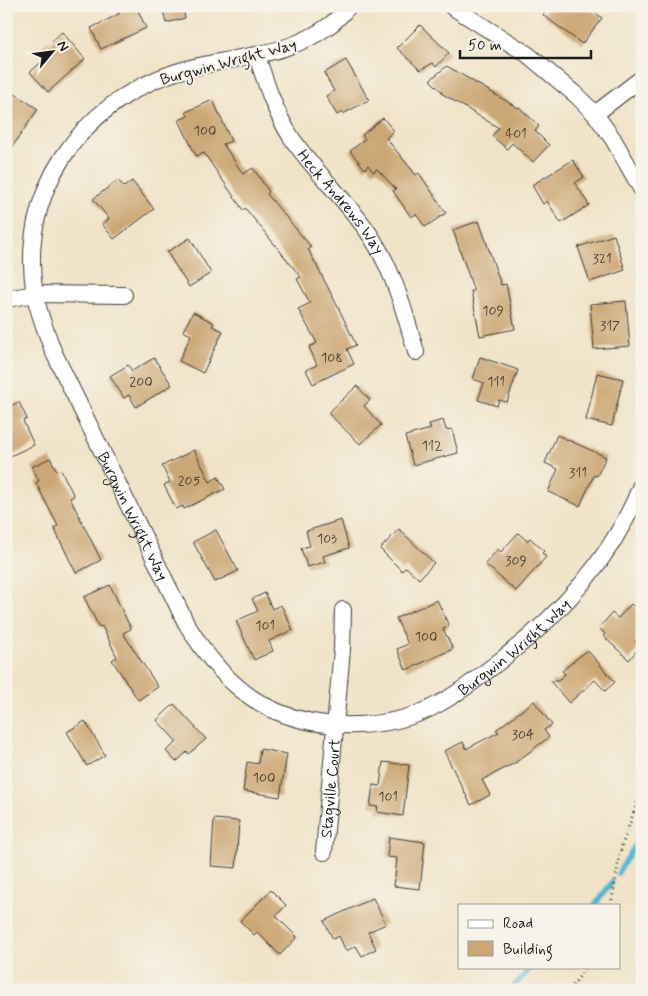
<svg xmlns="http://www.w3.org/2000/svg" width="648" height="996" viewBox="0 0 648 996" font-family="Mynerve,sans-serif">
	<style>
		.water { fill: #53b5d1; stroke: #386876 }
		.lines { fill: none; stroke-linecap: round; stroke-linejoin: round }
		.stream { stroke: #53b5d1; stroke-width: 5 }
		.building { fill: #cca776 }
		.street-casing { stroke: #3c3a36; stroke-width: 18 }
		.path { stroke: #3c3a36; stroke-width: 3; stroke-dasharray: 1 4; stroke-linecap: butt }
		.street { stroke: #fff; stroke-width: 16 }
		.labels { text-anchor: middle; stroke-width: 4; stroke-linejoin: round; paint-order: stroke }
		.number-label { font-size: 14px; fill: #483f32 }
		.street-label { font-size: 16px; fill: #1c1c1c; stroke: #f7f3e8 }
	</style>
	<rect width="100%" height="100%" fill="#f7f3e8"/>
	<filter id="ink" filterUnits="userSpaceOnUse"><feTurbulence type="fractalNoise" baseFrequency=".02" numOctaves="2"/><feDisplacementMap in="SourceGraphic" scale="10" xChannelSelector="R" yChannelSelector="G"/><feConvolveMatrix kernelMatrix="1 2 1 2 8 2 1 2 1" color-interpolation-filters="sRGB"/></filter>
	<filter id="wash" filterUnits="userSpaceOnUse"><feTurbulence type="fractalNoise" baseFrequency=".0096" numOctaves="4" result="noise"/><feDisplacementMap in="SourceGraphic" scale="20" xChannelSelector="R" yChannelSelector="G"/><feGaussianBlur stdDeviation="1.12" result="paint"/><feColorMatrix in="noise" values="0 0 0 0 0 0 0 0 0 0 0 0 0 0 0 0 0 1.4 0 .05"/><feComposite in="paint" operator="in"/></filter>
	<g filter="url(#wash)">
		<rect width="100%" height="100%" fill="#f0e3c8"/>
		<polygon class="water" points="147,980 155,981 163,990 128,990"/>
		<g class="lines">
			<g class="stream">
				<polyline points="618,873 642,834"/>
				<polyline points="595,905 612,882"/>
				<polyline points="510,990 532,967"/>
			</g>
		</g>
		<g id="blocks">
			<g class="building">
				<polygon points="115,6 136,6 146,28 101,49 91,28 119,14"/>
				<polygon points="162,6 182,6 185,18 166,23"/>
				<polygon points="549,6 586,6 602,18 582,44 543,15"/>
				<polygon points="420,25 449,53 436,67 433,63 420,70 397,48"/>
				<polygon points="62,32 85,59 48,92 30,72 45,59 39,53"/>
				<polygon points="346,60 369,100 343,114 342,112 337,115 326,96 334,91 324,73"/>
				<polygon points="447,66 518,108 519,107 539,126 535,131 549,145 533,162 512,143 507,149 492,136 499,128 441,93 442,92 430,80"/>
				<polygon points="12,92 38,109 6,156 6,100"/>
				<polygon points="213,100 231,141 223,144 243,174 253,168 269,192 267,194 311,247 308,249 339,309 356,345 347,349 354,364 313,384 306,370 317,365 309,347 317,343 298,309 310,303 297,279 301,277 245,208 243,210 204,153 196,156 179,120 188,116 186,112"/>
				<polygon points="383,118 394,131 386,138 416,175 419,173 446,213 425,227 416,214 411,217 393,191 396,189 377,169 373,172 368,165 365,169 350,151 365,139 362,135"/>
				<polygon points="573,160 584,177 575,183 589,205 561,223 547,201 543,204 532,185"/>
				<polygon points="118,180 124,187 132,181 154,209 114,239 102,224 109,219 93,199"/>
				<polygon points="479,221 501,285 506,284 515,329 480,336 471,291 474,291 453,230"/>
				<polygon points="614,235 625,270 590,282 578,247"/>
				<polygon points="190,238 211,273 189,287 167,252"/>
				<polygon points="626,301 630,346 594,349 590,304"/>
				<polygon points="193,312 214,323 212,326 223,331 203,373 179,361 191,335 183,331"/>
				<polygon points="480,357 518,370 507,402 499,400 497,406 478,400 484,383 473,379"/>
				<polygon points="154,358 172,385 136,407 129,395 124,398 110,376 128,365 132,371"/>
				<polygon points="597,373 623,379 612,426 586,420"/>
				<polygon points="357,386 370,400 364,406 381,425 360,444 328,413"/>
				<polygon points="19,402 27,419 23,421 34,445 6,458 6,408"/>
				<polygon points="443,420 446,430 452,429 458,453 413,465 405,436 431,429 429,424"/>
				<polygon points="557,435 606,457 597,476 594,475 580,506 548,492 558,469 545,463"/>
				<polygon points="194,450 210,482 218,477 225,489 184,509 183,506 176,509 164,485 170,482 162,466"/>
				<polygon points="50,458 57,471 61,470 74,496 70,498 101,560 76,573 54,528 58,526 36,483 39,481 32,467"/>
				<polygon points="341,520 349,548 323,556 325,562 307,567 301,548 310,546 306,531"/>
				<polygon points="399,529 434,563 419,579 406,567 402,571 380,549"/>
				<polygon points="216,530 238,571 215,582 193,542"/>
				<polygon points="518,533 527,541 530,538 544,551 542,553 546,557 516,591 485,564 498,549 501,552"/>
				<polygon points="110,585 131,629 123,633 158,687 138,700 112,660 117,657 102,626 99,627 84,597"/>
				<polygon points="265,593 272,609 281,605 293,630 269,641 273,651 254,660 236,621 258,611 252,599"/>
				<polygon points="437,600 449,626 443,629 453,649 406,670 397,649 408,644 396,618"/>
				<polygon points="631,604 642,613 642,634 635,642 640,647 629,660 603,636 605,634 599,628 612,613 618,618"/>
				<polygon points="587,650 615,682 605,691 595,680 569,703 550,681 558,681 565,674 562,671"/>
				<polygon points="534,701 552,725 544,730 549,737 515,763 482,780 490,795 471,805 444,751 463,742 466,749 499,732 496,730"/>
				<polygon points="174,704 206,739 189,754 187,752 176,762 166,751 177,742 157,720"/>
				<polygon points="85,721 105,755 87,766 67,732"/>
				<polygon points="260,749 287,754 280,797 243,791 247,762 258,764"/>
				<polygon points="383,762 409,765 403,816 377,812 378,807 370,806 373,785 380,786"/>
				<polygon points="214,819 239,821 236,868 211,866"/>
				<polygon points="389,837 425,842 420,889 394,886 397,858 387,857"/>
				<polygon points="271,890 286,905 276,916 297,937 280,955 257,932 254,935 240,921"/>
				<polygon points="373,898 386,924 368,932 376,949 362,956 356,946 346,951 339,936 333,939 324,921"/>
			</g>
		</g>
	</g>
	<g filter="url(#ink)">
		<use href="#blocks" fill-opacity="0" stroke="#3c3a36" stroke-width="1"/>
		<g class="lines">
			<g class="street-casing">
				<g id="street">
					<path id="s1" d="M349,6C343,12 337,20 330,25C283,60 228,55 176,72C80,103 17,194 35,295C39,315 47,334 54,353L186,623C227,692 276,728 358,725C383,724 409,719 431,708C459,694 482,675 506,656C565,610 615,554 642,483"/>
					<polyline points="451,6 527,54 576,95 595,114 613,139 642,190"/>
					<path id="s2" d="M257,56C266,84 275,112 291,137C315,173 349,202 372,238C394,272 405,313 416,352"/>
					<polyline points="595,114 642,78"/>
					<polyline points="6,299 35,294 124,295"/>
					<path id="s3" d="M324,852L342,649L343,610"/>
				</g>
			</g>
			<g class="path">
				<polyline points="611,905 621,848 642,789"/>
				<polyline points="570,990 586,967"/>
			</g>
			<use href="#street" class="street"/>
		</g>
	</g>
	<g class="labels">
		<g class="number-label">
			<text x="205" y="135">100</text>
			<text x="516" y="138">401</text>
			<text x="602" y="263">321</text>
			<text x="493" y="315">109</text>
			<text x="610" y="330">317</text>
			<text x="332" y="362">108</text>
			<text x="141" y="386">200</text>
			<text x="496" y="386">111</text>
			<text x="432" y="450">112</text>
			<text x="578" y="477">311</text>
			<text x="189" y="485">205</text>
			<text x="327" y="543">103</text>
			<text x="516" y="565">309</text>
			<text x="265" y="630">101</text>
			<text x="426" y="641">100</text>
			<text x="523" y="739">304</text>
			<text x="264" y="782">100</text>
			<text x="388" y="801">101</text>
		</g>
		<g class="street-label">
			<text transform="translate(228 61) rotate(-15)" y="6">Burgwin Wright Way</text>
			<text dy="6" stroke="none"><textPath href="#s2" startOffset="170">Heck Andrews Way</textPath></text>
			<text dy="6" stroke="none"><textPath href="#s1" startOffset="720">Burgwin Wright Way</textPath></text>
			<text dy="6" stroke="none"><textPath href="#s1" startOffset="1230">Burgwin Wright Way</textPath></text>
			<text dy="6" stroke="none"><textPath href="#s3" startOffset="64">Stagville Court</textPath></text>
		</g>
	</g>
	<rect width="648" height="996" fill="none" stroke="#f7f3e8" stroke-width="25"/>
	<rect x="458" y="904" width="162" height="65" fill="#f7f3e8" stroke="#9f9d96"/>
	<rect x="468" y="920" width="25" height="8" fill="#ffffff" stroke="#9f9d96"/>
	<text x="503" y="928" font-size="15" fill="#1c1c1c">Road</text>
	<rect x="468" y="941" width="25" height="15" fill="#cca776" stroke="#9f9d96"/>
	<text x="503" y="954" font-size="15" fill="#1c1c1c">Building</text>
	<g transform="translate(52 52) rotate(61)" stroke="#f7f3e8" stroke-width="4" paint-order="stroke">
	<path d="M0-4L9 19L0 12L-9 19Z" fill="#1c1c1c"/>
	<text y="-8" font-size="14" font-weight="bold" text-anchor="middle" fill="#1c1c1c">N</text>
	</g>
	<path d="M460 50v8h131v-8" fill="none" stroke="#1c1c1c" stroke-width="2.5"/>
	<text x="468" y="50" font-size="15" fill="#1c1c1c" stroke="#f7f3e8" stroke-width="4" paint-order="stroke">50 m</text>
</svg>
